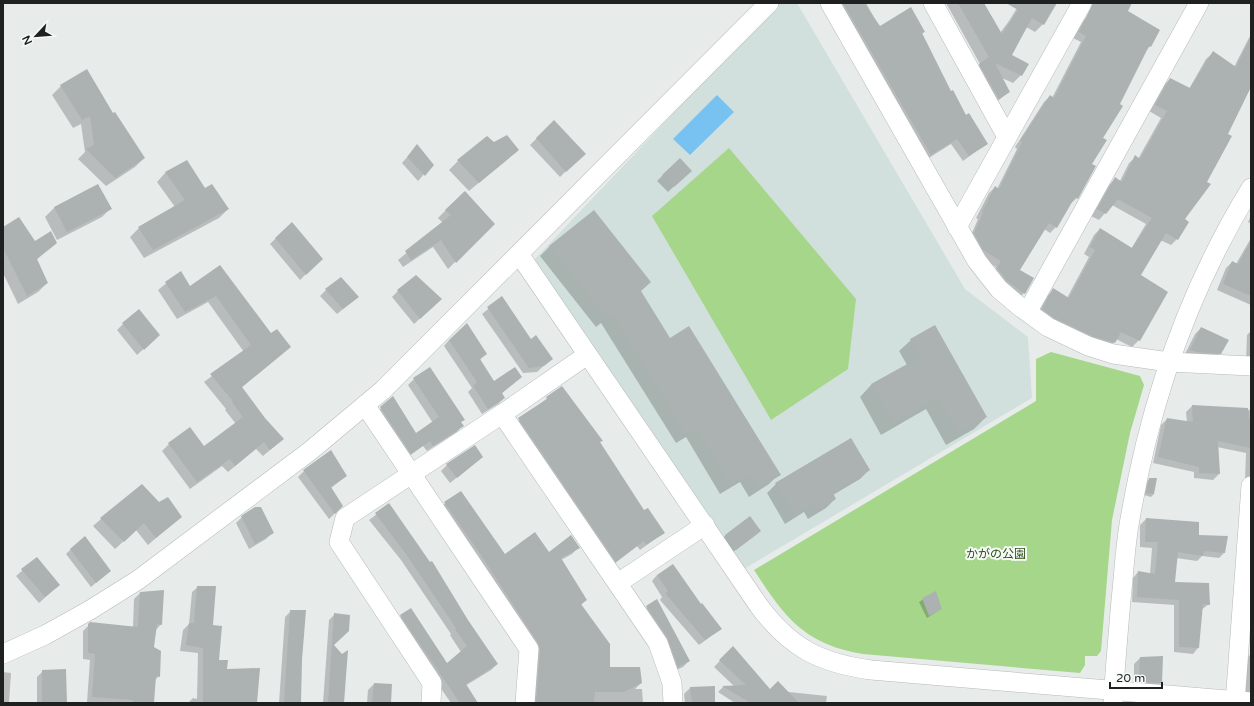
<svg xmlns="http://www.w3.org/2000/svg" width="1254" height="706" viewBox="0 0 1254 706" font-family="'Varela Round','Noto Sans JP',sans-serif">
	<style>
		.built { fill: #d2e0dd }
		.green { fill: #a6d68a }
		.water { fill: #78c2f2 }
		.shadow { fill: #0003 }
		.building { fill: #acb1b2 }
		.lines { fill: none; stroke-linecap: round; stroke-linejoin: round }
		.minor-casing { stroke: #b5bab9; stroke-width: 20 }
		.minor { stroke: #fff; stroke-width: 19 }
		.labels { text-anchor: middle; stroke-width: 4; stroke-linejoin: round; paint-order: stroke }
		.park-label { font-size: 12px; fill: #2d4e14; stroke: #f5faf9 }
	</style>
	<rect width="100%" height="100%" fill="#e7eceb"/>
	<polygon class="built" points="778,3 797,3 965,289 1028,337 1032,398 744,569 533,261"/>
	<g class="green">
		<polygon points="729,148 856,299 848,369 771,420 652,216"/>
		<path d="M1051,352L1140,376L1144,385L1130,433L1112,520L1101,651L1097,656H1085V665L1080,673L863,654C805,645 784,617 754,570L1036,401V359Z"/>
	</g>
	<polygon class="water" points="717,95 734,112 690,155 673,139"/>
	<g class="shadow">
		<polygon points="839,3 866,3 880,28 924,32 922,34 951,93 965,116 986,144 963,161 951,144 924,161"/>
		<polygon points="946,3 983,3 1000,33 1009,21 1020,3 1056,3 1043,24 1035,32 1026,27 1011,55 1021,75 1013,83 1002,78 1009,92 990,107 972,73 980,64"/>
		<polygon points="1100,3 1131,3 1126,12 1150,46 1146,51 1102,138 1091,164 1095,166 1077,198 1070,204 1056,227 1050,233 1044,229 1019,270 1024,293 1018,299 992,275 996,267 977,255 969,240 978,219 976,218 989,193 995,187 997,189 1017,149 1015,147 1044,102 1050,96 1052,98 1081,42 1073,38 1082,22"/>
		<polygon points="1251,34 1251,89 1250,88 1183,219 1177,239 1171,245 1160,240 1140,275 1139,340 1132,347 1116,339 1108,349 1036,316 1047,296 1053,290 1067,298 1089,257 1084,254 1094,235 1100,229 1131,249 1146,224 1112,205 1099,220 1091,216 1109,185 1115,179 1120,181 1129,163 1136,157 1138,159 1161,118 1149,111 1164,85 1170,79 1189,89 1206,59 1213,53 1234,67"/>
		<polygon points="61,86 113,115 144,158 135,167 106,186 78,159 85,152 81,124 73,128 52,95"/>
		<polygon points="554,121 578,159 560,177 530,145"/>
		<polygon points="493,143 518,150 469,191 449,170 458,161"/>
		<polygon points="417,146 432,165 418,181 402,163"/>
		<polygon points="187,162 205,190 228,209 219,218 144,258 130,237 139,228 175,207 157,182 165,173"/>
		<polygon points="690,171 668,192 657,181 663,175"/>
		<polygon points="98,186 111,208 102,217 57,240 45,217 54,208"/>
		<polygon points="464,192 493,224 448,269 433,247 403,267 398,260 443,223 438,218"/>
		<polygon points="1251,216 1251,224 1248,222"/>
		<polygon points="3,228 35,243 56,242 36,260 47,283 38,292 18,304 3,273"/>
		<polygon points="276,238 321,259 300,280 270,244"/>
		<polygon points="1251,238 1251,305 1217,290 1226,268 1232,262 1236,264"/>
		<polygon points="550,246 640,292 670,340 779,474 769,484 749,497 740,482 720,494 686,437 676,443 601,323 596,327 540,256"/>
		<polygon points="220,266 282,354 241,388 265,419 283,439 263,456 256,449 228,472 222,466 190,489 162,451 169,444 204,448 236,424 225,410 226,409 204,382 244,352 208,302 177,319 158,290 180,272 190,287"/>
		<polygon points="326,290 358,297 337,314 320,296"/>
		<polygon points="398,291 435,305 414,324 392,297"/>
		<polygon points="502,298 530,340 551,359 537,372 523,373 482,314"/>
		<polygon points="123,324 152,341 137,355 117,330"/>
		<polygon points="1201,328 1220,353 1214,359 1184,356 1195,334"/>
		<polygon points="1251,331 1251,360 1246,360 1247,335"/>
		<polygon points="449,340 485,354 480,360 494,382 521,377 501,394 504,398 498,404 482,414 468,392 472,388 444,346"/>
		<polygon points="911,340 986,417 974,429 946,445 926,409 881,435 860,397 871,385 907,365 899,351"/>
		<polygon points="414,379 463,420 460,423 462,426 457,432 427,451 423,446 405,459 375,414 393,397 416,435 433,423 408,385"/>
		<polygon points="562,387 644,512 663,533 640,550 637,546 610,567 513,425"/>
		<polygon points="1192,406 1251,410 1251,481 1245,481 1246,453 1217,447 1219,474 1213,480 1194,478 1194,472 1153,463 1161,425 1167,419 1187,422 1186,412"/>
		<polygon points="482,457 450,483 441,471 447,465"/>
		<polygon points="869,470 860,479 833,495 835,499 826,508 808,519 804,512 785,524 767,493 776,484"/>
		<polygon points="304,471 346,476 331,488 342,506 329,519 298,477"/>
		<polygon points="1149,479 1154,494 1151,497 1144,495 1147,482"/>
		<polygon points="460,492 504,556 549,554 578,548 572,554 561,560 586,600 581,605 609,668 641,683 635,689 642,689 643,703 531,703 532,650 438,509"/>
		<polygon points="159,503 180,517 148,545 136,530 115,549 93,526 101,519"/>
		<polygon points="389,505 497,664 491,670 465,686 477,703 451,703 395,622 401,616 447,664 461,652 450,635 451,634 401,560 369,520"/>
		<polygon points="242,517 272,533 266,539 249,549 236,523"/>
		<polygon points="1146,519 1198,523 1198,536 1224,553 1219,558 1202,556 1197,561 1176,558 1174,582 1209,604 1201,610 1198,648 1193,654 1174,652 1174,605 1132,602 1133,578 1138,572 1150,574 1152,548 1140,547 1140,525"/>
		<polygon points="757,534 733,552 723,538 726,535"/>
		<polygon points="71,549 105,575 91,587 66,554"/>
		<polygon points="37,558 59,585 39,603 16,576"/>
		<polygon points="657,575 700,606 721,629 699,645 660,600 662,597 652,581"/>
		<polygon points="198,587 212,626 218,661 256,703 188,703 193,698 197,699 198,653 180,651 183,630 189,624 192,592"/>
		<polygon points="935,592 941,609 927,618 919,602"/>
		<polygon points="140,593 161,624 156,630 153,647 159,676 154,681 153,703 87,702 90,660 83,659 83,631 89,625 133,628 134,599"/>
		<polygon points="647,607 689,661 683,667 672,672 641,613"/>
		<polygon points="291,611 301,660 300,703 279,703 285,617"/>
		<polygon points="335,614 333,645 343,703 323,703 329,620"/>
		<polygon points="733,647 770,690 827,696 826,703 735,703 718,692 723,687 735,687 714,667"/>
		<polygon points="1250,655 1251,697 1241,696 1244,661"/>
		<polygon points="1162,657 1161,683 1155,689 1134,687 1134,664 1140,658"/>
		<polygon points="43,671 66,703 37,703 37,677"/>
		<polygon points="3,672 11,673 9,703 3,703"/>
		<polygon points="374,684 391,685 390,703 367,703 368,690"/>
		<polygon points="714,687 714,703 685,703 684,694 690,688"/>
	</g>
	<g class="building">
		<polygon points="843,3 864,3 880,26 911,7 925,32 922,33 951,91 953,90 966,115 969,113 988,144 969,156 957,139 931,155"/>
		<polygon points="958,3 984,3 1002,34 1018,10 1006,3 1057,3 1044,25 1032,18 1012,55 1029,64 1022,76 995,63 1010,92 999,99 979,64 989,57"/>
		<polygon points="1093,3 1132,3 1128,11 1160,30 1151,47 1149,46 1120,104 1123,106 1103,138 1107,140 1092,164 1096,166 1078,199 1075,197 1057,228 1049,223 1020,270 1034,278 1025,294 1007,281 997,268 1001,261 983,250 974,233 983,213 982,212 995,186 999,189 1022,142 1020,141 1050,95 1054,98 1086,36 1079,32"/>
		<polygon points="1251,36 1251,87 1228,134 1232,136 1207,182 1211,184 1185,219 1189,222 1178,240 1166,233 1141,275 1168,292 1140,341 1121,332 1115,343 1092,336 1054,318 1042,309 1053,288 1069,298 1095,250 1090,247 1100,228 1132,248 1152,218 1118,199 1106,214 1097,209 1115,177 1122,182 1135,155 1140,159 1167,111 1155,105 1170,78 1190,88 1213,51 1236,67"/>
		<polygon points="87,69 113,113 115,112 145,158 115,178 86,149 94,145 90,116 82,120 60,85"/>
		<polygon points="554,120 586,154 566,172 536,138"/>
		<polygon points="507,135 519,150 479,183 457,160 487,136 494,142"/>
		<polygon points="417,144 434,165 425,176 407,157"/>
		<polygon points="680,158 692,171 674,187 662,175"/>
		<polygon points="187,160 205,188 212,184 229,209 153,250 138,227 185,200 165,172"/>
		<polygon points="98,184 112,209 67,232 54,207"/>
		<polygon points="465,191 495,224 456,263 441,240 411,260 405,251 451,215 445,210"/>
		<polygon points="594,210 651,282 641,291 670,338 689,326 781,475 759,488 750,473 731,485 696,428 686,434 612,314 607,318 549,246"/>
		<polygon points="19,217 35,241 51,231 57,243 37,259 48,283 27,296 3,248 3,227"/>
		<polygon points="292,222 323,259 306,275 275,238"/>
		<polygon points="1251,241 1251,296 1223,284 1232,261 1238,264"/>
		<polygon points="220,265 271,333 277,329 291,347 242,387 265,418 284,439 270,450 264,442 235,466 230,459 197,482 168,443 190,427 204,446 243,417 232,402 233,401 210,374 251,345 216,296 185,312 165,282 181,271 190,286"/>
		<polygon points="416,275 442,299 420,319 397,290"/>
		<polygon points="341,277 359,297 343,309 325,289"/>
		<polygon points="502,296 531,339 536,335 553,359 544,366 529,368 487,307"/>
		<polygon points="139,309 160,335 144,350 122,323"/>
		<polygon points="467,323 487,354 480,359 494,381 515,367 522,377 502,393 505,398 488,409 473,386 477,382 449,340"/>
		<polygon points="935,325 987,417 958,433 938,398 893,423 871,384 920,357 910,339"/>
		<polygon points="1201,327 1229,340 1221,354 1197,352 1190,350"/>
		<polygon points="430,367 465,420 461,422 464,426 433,446 430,441 411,454 380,407 393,396 416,433 439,417 413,378"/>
		<polygon points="562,386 603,441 600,442 644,510 648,508 665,533 646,545 644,541 616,562 518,418 547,399 546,397"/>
		<polygon points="1192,405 1248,408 1249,419 1251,419 1251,448 1218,441 1220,474 1199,473 1199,467 1158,457 1167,418 1193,422"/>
		<polygon points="851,438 870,470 833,493 836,499 817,510 813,504 795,516 775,483"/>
		<polygon points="475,445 483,457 457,478 446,464"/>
		<polygon points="331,450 347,476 331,487 343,506 335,514 303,470"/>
		<polygon points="1149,478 1157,478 1154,494 1146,493"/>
		<polygon points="142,484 159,502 168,497 182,517 156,538 144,523 124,542 100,518"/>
		<polygon points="461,491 505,554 535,532 549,552 571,535 580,548 561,558 587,600 581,604 610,644 610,667 640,667 642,683 624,692 595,692 594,703 536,703 540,650 538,643 479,552 444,502"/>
		<polygon points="389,503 430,562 432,561 468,620 498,664 466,684 478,703 460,703 400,615 411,608 447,663 467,646 455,629 456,628 406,554 375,513"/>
		<polygon points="255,507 261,507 274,533 255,544 241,516"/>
		<polygon points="750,516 761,531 736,550 725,535"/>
		<polygon points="1146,518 1199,522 1199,535 1228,536 1225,553 1204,551 1203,556 1178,552 1175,582 1209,583 1210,605 1203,604 1199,648 1179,647 1179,600 1137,597 1138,571 1155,574 1158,542 1145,542"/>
		<polygon points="85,536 111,571 96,583 70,549"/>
		<polygon points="37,557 60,585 45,597 21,569"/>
		<polygon points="673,564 701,604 702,603 722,629 705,640 665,593 668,591 657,575"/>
		<polygon points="197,586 216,586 213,625 222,626 219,660 228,660 227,669 260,668 257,703 203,703 203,648 186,645 189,623 194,623"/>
		<polygon points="164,590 162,625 157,624 154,647 161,651 160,677 156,676 154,703 133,703 133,700 92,697 95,654 88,653 88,624 90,622 138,627 140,592"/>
		<polygon points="936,591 942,609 929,616 922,598"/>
		<polygon points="657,599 690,661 678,667 667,637 646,606"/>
		<polygon points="290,610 306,610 302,660 301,703 284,703"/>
		<polygon points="334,613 350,615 349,631 334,645 342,654 348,650 344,703 328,703"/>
		<polygon points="733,646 770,689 778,681 799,703 751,703 722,686 746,685 719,660"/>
		<polygon points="1163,656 1162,683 1139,682 1140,657"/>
		<polygon points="66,669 67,703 42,703 42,670"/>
		<polygon points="374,683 392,684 391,703 372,703"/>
		<polygon points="715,686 715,703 692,703 690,687"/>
	</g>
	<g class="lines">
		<g class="minor-casing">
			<g id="minor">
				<polyline points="830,3 977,261 999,289 1019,306 1048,327 1088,346 1113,354 1169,362 1251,366"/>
				<polyline points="933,3 1007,137"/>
				<polyline points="957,227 1082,3"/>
				<path d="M519,254L759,606C790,648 820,663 871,670L1251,702"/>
				<polyline points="1028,311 1199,3"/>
				<polyline points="587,355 502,414 658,643 672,683 673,703"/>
				<polyline points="365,405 529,649 525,703"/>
				<polyline points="618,583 705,525"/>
				<polyline points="3,654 45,635 90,610 138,580 310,451 383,390 769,3"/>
				<polyline points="431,703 432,683 339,542 345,518 502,414"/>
				<path d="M1113,703C1115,669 1118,635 1121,600C1124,573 1125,546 1130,519C1150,402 1189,289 1251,188"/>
				<polyline points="1235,703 1251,486"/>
			</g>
		</g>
		<use href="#minor" class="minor"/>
	</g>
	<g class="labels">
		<g class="park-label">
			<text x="996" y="558">かがの公園</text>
		</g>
	</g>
	<rect width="1254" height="706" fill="none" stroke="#1f2120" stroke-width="8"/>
	<g transform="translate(36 36) rotate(244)" stroke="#f5faf9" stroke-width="3" paint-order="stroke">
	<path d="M0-3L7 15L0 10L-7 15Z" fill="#1f2120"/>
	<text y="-6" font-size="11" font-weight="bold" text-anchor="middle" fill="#1f2120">N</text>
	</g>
	<path d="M1110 682v6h52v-6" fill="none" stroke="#1f2120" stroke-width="2"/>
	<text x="1116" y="682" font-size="12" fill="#1f2120" stroke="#f5faf9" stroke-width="3" paint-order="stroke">20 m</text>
</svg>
